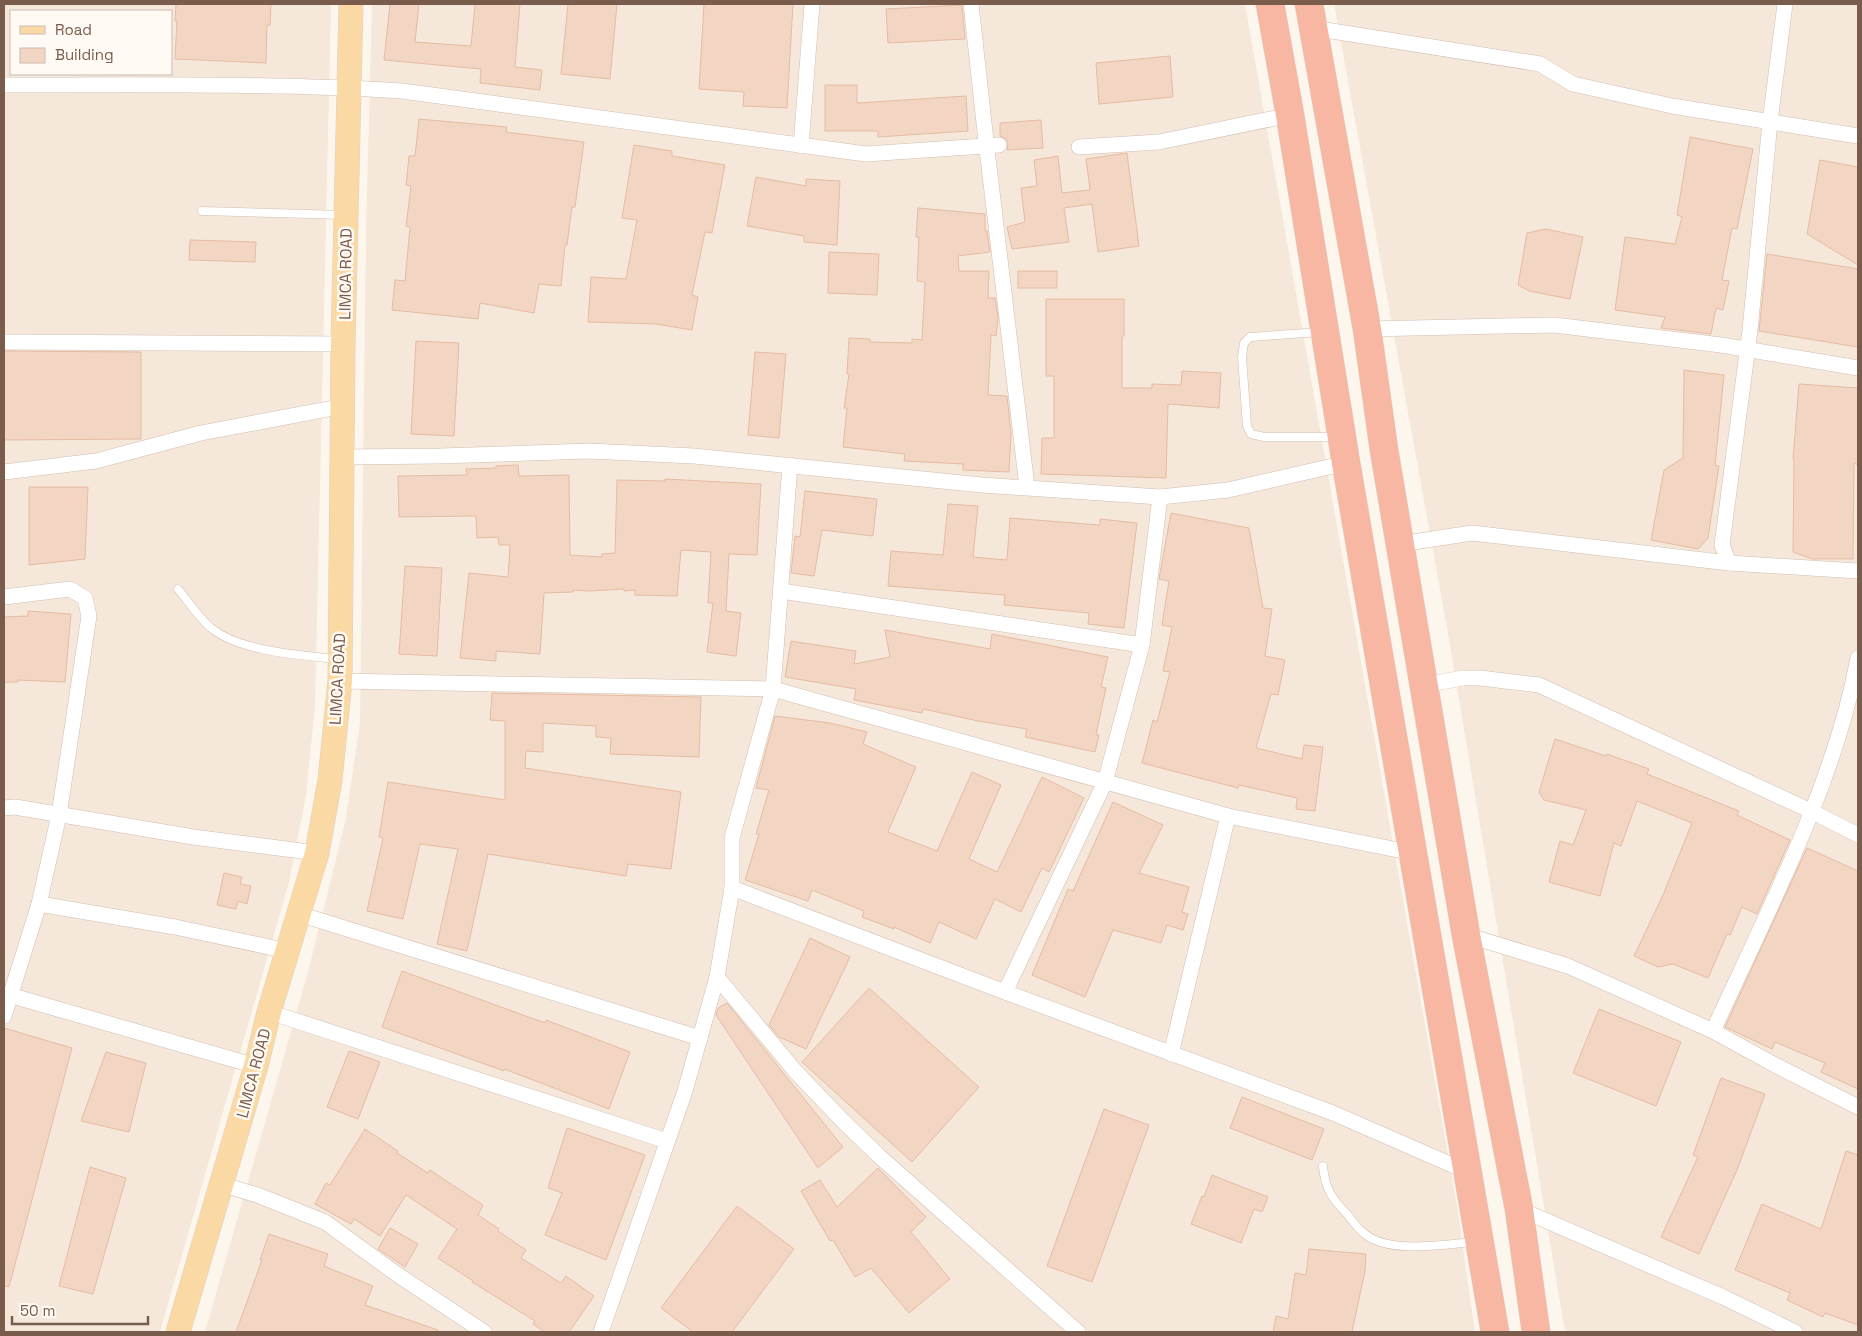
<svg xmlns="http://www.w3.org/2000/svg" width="1862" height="1336" viewBox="0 0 1862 1336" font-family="'Space Grotesk',sans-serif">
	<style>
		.residential { fill: #f5e8da; fill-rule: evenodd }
		.building { fill: #f3d5c3; stroke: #e6bba3 }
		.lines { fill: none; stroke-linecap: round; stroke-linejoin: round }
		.lane-casing { stroke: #d1beb0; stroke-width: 9 }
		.street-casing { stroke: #d1beb0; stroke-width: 16 }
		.primary-casing { stroke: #dad1cd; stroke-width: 25 }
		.highway-casing { stroke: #dad1cd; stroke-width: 29 }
		.lane { stroke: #fff; stroke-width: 8 }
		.street { stroke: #fff; stroke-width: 15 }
		.primary { stroke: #fbd9a5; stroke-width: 24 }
		.highway { stroke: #f7b7a3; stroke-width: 28 }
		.labels { text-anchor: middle; stroke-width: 5; stroke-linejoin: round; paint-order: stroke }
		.street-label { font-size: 16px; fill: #7a5c4d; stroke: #fffaf3 }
	</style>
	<rect width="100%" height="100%" fill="#fdf6ec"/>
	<g class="residential">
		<path d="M4,4H331L315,705L306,796L289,882L160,1332H4ZM11,11H171V74H11Z"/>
		<polygon points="372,4 1245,4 1457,1206 1475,1332 205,1332 308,972 345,823 360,723 366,232"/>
		<polygon points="1334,4 1858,4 1858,1332 1565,1332 1446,622"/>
	</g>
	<g class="building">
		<polygon points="176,4 271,4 270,25 267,25 266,63 175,59 177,21 175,21"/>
		<polygon points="390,4 419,4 415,42 471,46 475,4 520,4 515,67 542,70 540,90 480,83 481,69 384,60"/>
		<polygon points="568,4 617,4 610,79 561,74"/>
		<polygon points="704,4 793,4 787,108 743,106 744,92 699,89"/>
		<polygon points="962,5 965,39 888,43 886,9"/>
		<polygon points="1170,56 1173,97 1099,104 1096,63"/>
		<polygon points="825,85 857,85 857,103 966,96 968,131 878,137 878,131 825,131"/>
		<polygon points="419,119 507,127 506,132 584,142 575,207 572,207 567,245 565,245 561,286 539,284 534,313 480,303 478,319 392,310 395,280 405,281 410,227 406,226 411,186 406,185 409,156 415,156"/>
		<polygon points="1041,120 1043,148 1007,150 1008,144 1006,139 1000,136 1000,123"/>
		<polygon points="1690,137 1753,149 1737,229 1732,228 1722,280 1729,281 1723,310 1716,308 1711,334 1661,328 1665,317 1615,310 1625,237 1675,244 1682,217 1677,215"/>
		<polygon points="634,145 672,151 672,156 725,165 712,233 705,232 692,295 698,297 692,330 656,324 588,322 591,277 626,279 637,220 622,218"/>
		<polygon points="1127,153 1139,246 1098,252 1092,204 1064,208 1069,242 1012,249 1007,227 1025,222 1021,188 1037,186 1034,160 1058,156 1062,193 1090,190 1086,159"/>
		<polygon points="1820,160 1858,167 1858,265 1807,234"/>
		<polygon points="756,177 806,186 806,179 840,181 837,245 804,242 804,236 747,226"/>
		<polygon points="918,208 985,214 985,231 987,231 990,252 958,256 959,271 989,271 988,298 995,298 998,318 996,336 991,335 988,395 1007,396 1011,434 1009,472 963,470 963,464 904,461 905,454 843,447 847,408 844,408 849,374 847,374 849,338 870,339 870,342 912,343 912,339 922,340 925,282 917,281 919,237 916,237"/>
		<polygon points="1546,229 1583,237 1570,299 1529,291 1518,285 1527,233"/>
		<polygon points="190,240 256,242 255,262 189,260"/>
		<polygon points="829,252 879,254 877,295 828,293"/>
		<polygon points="1767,254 1858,269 1858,347 1759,331"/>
		<rect x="1018" y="271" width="39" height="17"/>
		<polygon points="1046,299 1124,299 1124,336 1122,336 1122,388 1152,388 1152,384 1181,385 1182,371 1221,373 1219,408 1168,404 1166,478 1041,474 1042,438 1054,438 1054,376 1046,376"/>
		<polygon points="416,341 459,343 454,436 411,434"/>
		<polygon points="4,351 141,352 141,439 4,440"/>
		<polygon points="755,352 786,354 779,438 748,435"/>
		<polygon points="1684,370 1724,375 1715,465 1719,466 1708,538 1698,549 1651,540 1664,470 1683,458"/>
		<polygon points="1799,384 1858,388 1858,465 1854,463 1853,559 1812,559 1793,552 1794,460 1793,459"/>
		<polygon points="518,465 519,476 569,475 570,555 602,557 602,554 615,553 617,480 665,481 665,479 761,484 757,555 729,554 726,611 741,613 736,656 707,652 713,603 708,603 711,552 681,550 677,596 635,595 635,590 624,591 624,589 590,591 573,590 573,592 544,593 540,654 496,651 496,661 460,658 469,573 508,577 510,545 499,545 498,537 477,538 476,516 399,517 398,476 467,475 466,469 496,468 496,466"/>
		<polygon points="29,487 88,487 85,559 29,565"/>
		<polygon points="805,491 877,499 873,536 822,530 814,576 791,573 795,536 800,537"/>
		<polygon points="948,504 978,506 973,557 1007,560 1010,518 1100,525 1100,519 1137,523 1124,628 1088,624 1089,613 1004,605 1005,595 888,586 891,551 943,555"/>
		<polygon points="1171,513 1249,528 1263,608 1272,609 1265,656 1285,660 1278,695 1271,694 1256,748 1302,759 1304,745 1323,747 1315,811 1296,809 1297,798 1239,785 1238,788 1142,763 1153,720 1157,722 1170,672 1163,671 1172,627 1162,625 1169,581 1159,579"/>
		<polygon points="405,566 442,568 437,656 399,654"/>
		<polygon points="28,611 71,614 65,682 18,680 18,682 4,682 4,617 28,616"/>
		<polygon points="885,630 990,649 992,634 1108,657 1101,687 1106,688 1096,735 1099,735 1095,752 1025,737 1027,729 978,721 923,709 922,713 854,700 856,689 785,677 791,641 856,651 854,664 890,657"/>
		<polygon points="492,693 701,697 699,757 610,754 611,738 596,737 596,726 543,723 543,752 526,751 525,768 681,792 671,869 628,864 626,876 488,854 467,951 437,944 458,849 420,844 403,919 367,911 383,838 379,837 388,782 505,800 505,721 490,720"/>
		<polygon points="775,716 830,723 867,732 863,744 916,767 888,832 937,851 972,772 1001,785 969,859 997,872 1042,777 1084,798 1049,872 1042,868 1021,912 995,899 976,939 939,922 930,943 894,927 894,929 862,917 864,911 812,890 808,901 745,880 759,834 756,834 769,790 756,788"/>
		<polygon points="1555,739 1606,756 1607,754 1649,769 1647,774 1739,811 1737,815 1790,840 1757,914 1742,907 1730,935 1727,934 1708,978 1673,964 1658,967 1634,956 1663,895 1692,823 1637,801 1621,846 1614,843 1600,896 1549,882 1560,841 1573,845 1586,810 1544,800 1539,792"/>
		<polygon points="1113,802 1163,825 1139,873 1189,887 1182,912 1188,914 1183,930 1167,925 1161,943 1113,930 1085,997 1032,975 1068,889 1073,891"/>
		<polygon points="1807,848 1858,871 1858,1089 1821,1072 1825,1063 1775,1042 1772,1049 1725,1027"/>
		<polygon points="224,873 242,877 240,884 251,886 247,904 238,901 236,909 217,905"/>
		<polygon points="810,938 850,957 806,1049 779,1037 769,1025"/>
		<polygon points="402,971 545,1023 546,1020 630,1052 609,1109 504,1069 504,1071 382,1027"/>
		<polygon points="869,988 979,1087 912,1162 802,1062"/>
		<polygon points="727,1003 843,1147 818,1168 716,1015 718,1008"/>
		<polygon points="1599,1009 1681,1042 1656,1106 1573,1073"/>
		<polygon points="4,1028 72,1048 9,1287 4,1286"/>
		<polygon points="349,1051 380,1062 358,1119 327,1107"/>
		<polygon points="106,1052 146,1063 129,1132 81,1121"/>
		<polygon points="1721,1078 1765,1094 1737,1170 1699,1254 1661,1237 1698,1157 1693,1155"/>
		<polygon points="1242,1097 1324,1129 1312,1160 1230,1128"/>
		<polygon points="1104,1109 1149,1125 1092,1282 1047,1266"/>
		<polygon points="567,1128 645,1155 606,1260 545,1235 562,1193 548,1188"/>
		<polygon points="365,1129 398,1151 397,1153 428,1173 430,1170 483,1205 478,1215 499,1229 498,1231 526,1250 521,1258 561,1283 566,1276 594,1296 569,1332 545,1332 533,1324 535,1321 472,1282 473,1281 438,1258 457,1229 406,1195 380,1236 354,1219 351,1224 315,1204 326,1183 330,1185"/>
		<polygon points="1846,1151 1858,1155 1858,1325 1825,1313 1823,1317 1787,1300 1790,1293 1735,1270 1762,1204 1821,1229"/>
		<polygon points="90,1167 126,1178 93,1294 59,1286"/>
		<polygon points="878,1168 926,1217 911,1232 950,1279 909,1313 871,1268 855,1277 833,1240 830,1241 801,1191 820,1180 837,1207"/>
		<polygon points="1212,1175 1268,1197 1262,1212 1254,1209 1241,1243 1191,1224 1202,1196 1204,1197"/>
		<polygon points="737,1206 794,1249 732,1332 693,1332 661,1308"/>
		<polygon points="390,1228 418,1244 405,1267 378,1249"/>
		<polygon points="269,1234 328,1254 324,1266 373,1286 365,1305 438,1330 438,1332 236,1332 262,1260 260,1260"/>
		<polygon points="1309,1249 1366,1254 1365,1271 1352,1332 1273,1332 1276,1316 1288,1319 1295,1273 1306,1275"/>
	</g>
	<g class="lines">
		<g class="lane-casing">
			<g id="lane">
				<polyline points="202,211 344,215"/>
				<polyline points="1320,332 1250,337 1244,343 1242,357 1247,426 1251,434 1264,437 1338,437"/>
				<path d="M178,589C188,601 199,618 211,628C241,652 300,655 338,659"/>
				<path d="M1323,1166C1325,1189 1332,1199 1348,1215C1353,1222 1359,1230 1366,1235C1392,1254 1444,1244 1475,1242"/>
			</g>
		</g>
		<g class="street-casing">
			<g id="street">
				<polyline points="971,4 986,141 1027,487"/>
				<polyline points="1313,28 1540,64 1573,84 1672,106 1858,136"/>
				<path d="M4,85C137,85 270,83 402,91L866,154L999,145"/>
				<polyline points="801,146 812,4"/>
				<polyline points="1079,147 1159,142 1290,115"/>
				<polyline points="1367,329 1554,325 1721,345 1858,368"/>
				<polyline points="4,342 343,344"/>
				<polyline points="343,457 440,456 589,451 694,456 982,485 1160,497 1228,490 1346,463"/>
				<polyline points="4,472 96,461 201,433 344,406"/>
				<polyline points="1400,544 1472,533 1729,563 1858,571"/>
				<polyline points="1729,563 1722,545 1750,330 1770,122 1785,4"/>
				<polyline points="781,591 1142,645"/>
				<polyline points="4,597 70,589 85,598 89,616 59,815 39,904 4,1016"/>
				<polyline points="340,681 773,689 1228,816 1413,853"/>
				<polyline points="1424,685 1463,678 1480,678 1539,685 1813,812 1858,835"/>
				<polyline points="4,808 15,807 193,837 317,853"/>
				<polyline points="732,888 1005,992 1333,1113 1468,1172"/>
				<polyline points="39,904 175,927 288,951"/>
				<polyline points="299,914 700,1038"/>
				<polyline points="1466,935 1568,966 1713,1031 1775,1065 1858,1107"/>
				<polyline points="717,977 796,1072 842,1120 879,1156 1078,1332"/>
				<polyline points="1005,992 1105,782 1142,645 1160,497"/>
				<polyline points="9,995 256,1066"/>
				<polyline points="269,1012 667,1141"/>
				<path d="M1713,1031C1767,912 1834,787 1858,658"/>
				<polyline points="1171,1054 1228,816"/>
				<polyline points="221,1184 260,1196 325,1222 398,1275 484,1332"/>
				<polyline points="1519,1209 1723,1297 1795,1332"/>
				<polyline points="601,1332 685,1091 717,977 732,888 732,838 773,689 790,465"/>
			</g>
		</g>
		<g class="primary-casing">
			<polyline id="primary" points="178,1332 256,1066 269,1012 317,853 330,780 340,681 343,344 351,4"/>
		</g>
		<g class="highway-casing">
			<g id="highway">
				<polyline points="1270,4 1290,115 1346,463 1495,1332"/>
				<polyline points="1309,4 1367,329 1384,450 1466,935 1519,1209 1536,1332"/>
			</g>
		</g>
		<use href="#lane" class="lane"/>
		<use href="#street" class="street"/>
		<use href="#primary" class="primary"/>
		<use href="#highway" class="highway"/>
	</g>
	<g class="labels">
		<g class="street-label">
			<text transform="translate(345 274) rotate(-89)" y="6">LIMCA ROAD</text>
			<text transform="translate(337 679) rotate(-87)" y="6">LIMCA ROAD</text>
			<text transform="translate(253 1073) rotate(-75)" y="6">LIMCA ROAD</text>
		</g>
	</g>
	<rect width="1862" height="1336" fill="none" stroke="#7a5c4d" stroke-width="10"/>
	<rect x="10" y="10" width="162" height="65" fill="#fffaf3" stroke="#cabbb1"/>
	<rect x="20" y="26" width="25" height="8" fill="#fbd9a5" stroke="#cabbb1"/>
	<text x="55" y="35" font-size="15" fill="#7a5c4d">Road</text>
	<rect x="20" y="48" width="25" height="15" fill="#f3d5c3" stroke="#cabbb1"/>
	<text x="55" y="60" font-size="15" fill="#7a5c4d">Building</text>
	<path d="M12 1316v8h136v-8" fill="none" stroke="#7a5c4d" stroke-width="2.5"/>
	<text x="20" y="1316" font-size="15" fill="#7a5c4d" stroke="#fffaf3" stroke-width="4" paint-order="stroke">50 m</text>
</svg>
